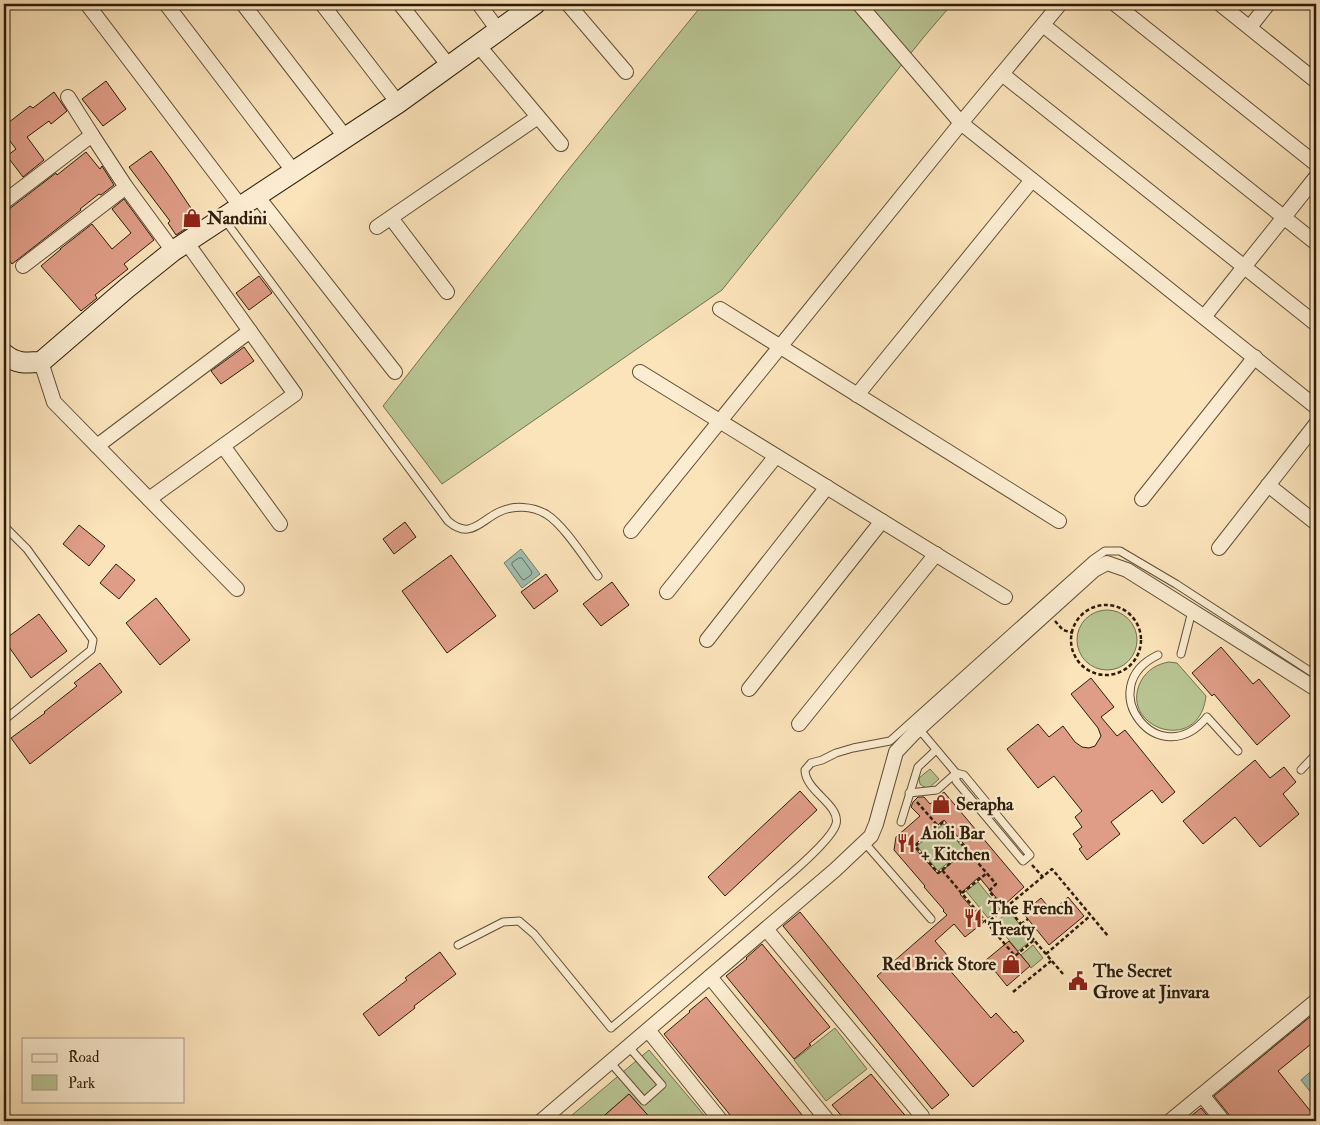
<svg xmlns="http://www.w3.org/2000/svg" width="1320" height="1125" viewBox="0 0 1320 1125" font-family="'IM FELL Double Pica',serif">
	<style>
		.green { fill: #b9c594; stroke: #72714f }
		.water { fill: #9fbeae; stroke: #717e6c }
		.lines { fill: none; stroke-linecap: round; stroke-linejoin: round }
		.shore { stroke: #666e5c; stroke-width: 1 }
		.building { fill: #df9c87; stroke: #2c1d0a; fill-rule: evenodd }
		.lane-casing { stroke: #604e36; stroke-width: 9 }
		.street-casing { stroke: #604e36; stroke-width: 16 }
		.secondary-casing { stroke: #2c1d0a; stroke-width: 22 }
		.path { stroke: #2c1d0a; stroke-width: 2.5; stroke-dasharray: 4 2.5; stroke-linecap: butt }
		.lane { stroke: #fcedd2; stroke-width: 7 }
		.street { stroke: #fcedd2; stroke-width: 14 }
		.secondary { stroke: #fcedd2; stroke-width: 20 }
		.labels { text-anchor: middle; stroke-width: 4.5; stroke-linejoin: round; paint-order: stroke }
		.poi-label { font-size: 18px; font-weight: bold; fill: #2c1d0a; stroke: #fcedd2; text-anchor: start }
	</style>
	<rect width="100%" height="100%" fill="#fbe3ba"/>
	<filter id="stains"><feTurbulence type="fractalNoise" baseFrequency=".004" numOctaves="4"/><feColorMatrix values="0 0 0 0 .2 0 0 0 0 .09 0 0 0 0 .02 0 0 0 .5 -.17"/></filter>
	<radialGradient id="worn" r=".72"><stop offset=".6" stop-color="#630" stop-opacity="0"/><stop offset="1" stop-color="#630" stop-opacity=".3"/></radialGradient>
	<g class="green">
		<polygon points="703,4 952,4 923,38 722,290 442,484 383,406 564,175"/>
		<circle cx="1107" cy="640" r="30"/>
		<path d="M1169,662L1177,663L1206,696C1199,757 1117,727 1141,681C1147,670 1157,664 1169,662Z"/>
		<polygon points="930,769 939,779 929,788 924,787 920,784 919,778"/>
		<polygon points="943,824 964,849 938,871 917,846"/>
		<polygon points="978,882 1000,909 988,918 966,891"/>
		<polygon points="1009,911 1032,940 1018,951 995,923"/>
		<polygon points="1033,945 1043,958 1031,968 1021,955"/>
		<polygon points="835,1028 867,1069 826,1101 794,1060"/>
		<polygon points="649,1050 709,1121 653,1121 629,1094 598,1121 565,1121"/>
	</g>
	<g class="water">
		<polygon points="521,549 540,574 522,588 504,563"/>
		<polygon points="1316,1067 1316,1099 1301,1080"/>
	</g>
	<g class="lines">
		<polygon class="shore" points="519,558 522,558 532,572 531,575 524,580 522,579 512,565 512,563"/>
	</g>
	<g class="building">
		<polygon points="106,81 126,109 103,126 82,99"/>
		<polygon points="54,92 67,111 51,124 49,121 27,137 44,160 23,177 7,156 16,149 4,133 4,126 30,106 33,108"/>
		<polygon points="151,151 170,177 199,220 176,235 168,223 170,221 129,167"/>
		<polygon points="86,152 100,169 102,166 114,185 101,195 99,194 80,209 81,210 12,264 4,253 4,213 56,173 57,175"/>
		<polygon points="124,199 154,240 124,264 128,269 95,295 97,298 81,311 41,266 61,249 60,249 92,224 112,249 131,233 112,209"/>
		<polygon points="259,276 272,293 249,310 236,293"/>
		<polygon points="244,347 254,361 221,384 211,371"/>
		<polygon points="405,522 416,537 394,554 383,539"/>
		<polygon points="79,525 105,546 89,566 63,544"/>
		<polygon points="451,555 496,616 447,653 402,591"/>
		<polygon points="116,564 135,580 119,599 100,583"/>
		<polygon points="546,574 558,591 534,609 521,592"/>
		<polygon points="612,582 629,605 601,626 583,604"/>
		<polygon points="156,598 190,640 160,665 126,623"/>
		<polygon points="39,614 67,651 31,678 4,640"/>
		<polygon points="1221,647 1253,684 1259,679 1290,716 1257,745 1214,694 1212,696 1192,673"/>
		<polygon points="100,663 122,692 30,764 11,738 45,713 44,712 77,686 74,683"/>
		<polygon points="1091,678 1114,707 1101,717 1117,736 1125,730 1175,792 1162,803 1152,790 1111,822 1120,834 1087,860 1079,849 1082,847 1073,834 1082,827 1075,817 1082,811 1054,776 1038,788 1007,749 1038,724 1049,737 1063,726 1075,742 1082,747 1089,748 1095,746 1101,736 1098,728 1071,694"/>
		<polygon points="1255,760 1270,778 1284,767 1296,782 1283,794 1299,814 1260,847 1235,817 1203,844 1183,821"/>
		<polygon points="800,791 817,810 725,896 708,877"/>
		<path d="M944,792L1024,887L1003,906L979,877L960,894L984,922L965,937L954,924L935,941L947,955L941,960L991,1018L996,1013L1014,1033L1016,1031L1024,1041L973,1087L877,976L947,915L943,911L944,910L924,887L925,886L894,850L896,837L920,816L911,807L913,802L918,797H924L930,804ZM944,820L968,849L938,874L913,846Z"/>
		<polygon points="1068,897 1084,916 1049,945 1023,913 1041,898 1052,911"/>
		<polygon points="800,912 949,1095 932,1109 783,926"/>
		<polygon points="1009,941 1030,966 1007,986 986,960"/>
		<polygon points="762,944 830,1027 809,1044 811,1045 794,1059 726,976 747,959 746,958"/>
		<polygon points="440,952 456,974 414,1006 415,1008 379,1036 363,1014 407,980 405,978"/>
		<polygon points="706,997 720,1014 807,1121 735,1121 677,1050 664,1034 690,1012 689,1011"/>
		<polygon points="1316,1012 1316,1040 1278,1071 1316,1118 1316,1121 1232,1121 1230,1116 1214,1096"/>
		<polygon points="871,1074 898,1107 910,1121 846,1121 832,1105"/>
		<polygon points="629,1094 653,1121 598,1121"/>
		<polygon points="1201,1108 1212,1121 1185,1121"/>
	</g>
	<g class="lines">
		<g class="lane-casing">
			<g id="lane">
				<path d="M224,219L448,521C470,540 480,521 499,512C513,505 532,506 546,514C564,525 585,559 598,576"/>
				<polyline points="4,526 27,549 93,640 91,650 4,720"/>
				<polyline points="1181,654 1192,611"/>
				<path d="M1158,655C1091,687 1159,776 1207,717L1238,751"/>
				<polyline points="919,729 956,773 964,775 1030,855 1023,861 956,781 956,773"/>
				<polyline points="1301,770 1316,754"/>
				<polyline points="909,793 937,790 956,773"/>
				<polyline points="901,822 918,767 936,750"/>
				<polyline points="864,842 931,919"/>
				<path d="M458,945L503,922L519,921L534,934L611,1028C668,980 724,933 779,884C792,873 832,839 836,824C841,805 805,791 805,770L811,763L822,760L836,753L853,748L890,741L1092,560L1105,551H1120L1176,584L1316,675"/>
				<polyline points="610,1062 644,1101 662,1085 628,1046"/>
			</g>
		</g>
		<g class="street-casing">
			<g id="street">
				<polyline points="87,4 241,207"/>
				<polyline points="166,4 294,172"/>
				<polyline points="243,4 346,138"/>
				<polyline points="322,4 398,103"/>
				<polyline points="400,4 449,66"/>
				<polyline points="479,4 498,30"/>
				<polyline points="568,4 626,72"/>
				<polyline points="859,4 961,123 1316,407"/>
				<polyline points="1115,4 1316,164"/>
				<polyline points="1220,4 1316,81"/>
				<polyline points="1043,25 1316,243"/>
				<polyline points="1250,27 1268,4"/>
				<polyline points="478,45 561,144"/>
				<polyline points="1002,74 1316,324"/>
				<polyline points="68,97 92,135"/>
				<polyline points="257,196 395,372"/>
				<polyline points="4,202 92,135 126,187"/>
				<polyline points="391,218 447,292"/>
				<polyline points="377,227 538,117"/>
				<polyline points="23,266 126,187 173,251"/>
				<polyline points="720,309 1059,521"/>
				<polyline points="1204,317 1316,177"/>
				<polyline points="41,362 54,402 237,589"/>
				<polyline points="640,372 1005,597"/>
				<polyline points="857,395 1032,180"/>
				<polyline points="97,446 250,331"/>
				<polyline points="223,446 280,524"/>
				<polyline points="1268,485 1316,523"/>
				<polyline points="149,499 295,394 187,243"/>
				<polyline points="1142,499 1255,357"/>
				<polyline points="631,531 961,123 1060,4"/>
				<polyline points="1219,548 1316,424"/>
				<polyline points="667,592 776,456"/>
				<polyline points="707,640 827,487"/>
				<polyline points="749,689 882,521"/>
				<polyline points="799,724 936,554"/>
				<polyline points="766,929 922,1116"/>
				<polyline points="710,977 828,1121"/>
				<polyline points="648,1030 721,1121"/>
				<polyline points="1202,1095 1223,1121"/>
				<polyline points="541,1121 835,870 871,836 876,824 896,752 914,733 1094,570 1107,563 1127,570 1316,689"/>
				<polyline points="1170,1121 1316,1001"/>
			</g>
		</g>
		<g class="secondary-casing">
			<path id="secondary" d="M4,354C16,364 26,363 41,362L127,288L173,251L398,103L535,4"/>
		</g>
		<g class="path">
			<circle cx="1106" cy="640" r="35"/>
			<polyline points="1055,621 1063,630 1073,633"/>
			<polyline points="917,802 938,826"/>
			<polyline points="1032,865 1043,877"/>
			<polyline points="942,870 959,856"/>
			<polyline points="962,893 987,873"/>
			<polyline points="1007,907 1034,940"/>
			<polyline points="987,923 942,870 938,873 915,846 943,822 996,884 989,891 1004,909"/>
			<polyline points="1021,924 1028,919"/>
			<polyline points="1046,954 1090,916"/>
			<polyline points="1063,974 1034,940 1015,956 987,923 1052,869 1108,936"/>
			<polyline points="1013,992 1051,961"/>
		</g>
		<use href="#lane" class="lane"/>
		<use href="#street" class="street"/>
		<use href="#secondary" class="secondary"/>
	</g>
	<defs>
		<g id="shop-bare" transform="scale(1.5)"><path d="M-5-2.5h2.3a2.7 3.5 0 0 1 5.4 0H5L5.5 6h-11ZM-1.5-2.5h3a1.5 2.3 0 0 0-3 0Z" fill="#8f2418" stroke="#fcedd2" stroke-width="2.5" paint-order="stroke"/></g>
		<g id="restaurant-bare" transform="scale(1.5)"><path d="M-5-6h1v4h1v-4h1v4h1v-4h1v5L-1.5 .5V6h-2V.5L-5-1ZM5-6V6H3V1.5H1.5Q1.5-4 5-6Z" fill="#8f2418" stroke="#fcedd2" stroke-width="2.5" paint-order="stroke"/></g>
		<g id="civic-bare" transform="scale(1.5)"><path d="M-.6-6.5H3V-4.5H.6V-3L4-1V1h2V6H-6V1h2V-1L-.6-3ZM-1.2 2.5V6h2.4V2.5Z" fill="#8f2418" stroke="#fcedd2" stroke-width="2.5" paint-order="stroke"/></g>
	</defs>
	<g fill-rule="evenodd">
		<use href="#shop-bare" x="192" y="218"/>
		<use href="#shop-bare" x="941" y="804"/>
		<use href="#restaurant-bare" x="906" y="843"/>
		<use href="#restaurant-bare" x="973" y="918"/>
		<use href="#shop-bare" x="1011" y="964"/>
		<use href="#civic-bare" x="1078" y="981"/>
	</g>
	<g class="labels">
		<g class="poi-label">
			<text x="207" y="224">Nandini</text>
			<text x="956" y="810">Serapha</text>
			<text x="921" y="839">Aioli Bar<tspan x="921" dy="21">+ Kitchen</tspan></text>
			<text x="988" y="914">The French<tspan x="988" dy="21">Treaty</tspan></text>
			<text x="996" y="970" text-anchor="end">Red Brick Store</text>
			<text x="1093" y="977">The Secret<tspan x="1093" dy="21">Grove at Jinvara</tspan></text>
		</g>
	</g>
	<rect width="1320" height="1125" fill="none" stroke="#fbe3ba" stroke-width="20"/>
	<rect x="5" y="5" width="1310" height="1115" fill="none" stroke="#2c1d0a" stroke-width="2.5"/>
	<rect x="10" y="10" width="1300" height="1105" fill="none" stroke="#2c1d0a"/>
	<rect x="22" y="1038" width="162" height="65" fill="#fcedd2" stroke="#a99a82"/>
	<rect x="32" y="1054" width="25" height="8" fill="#fcedd2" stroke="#a99a82"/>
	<text x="68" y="1062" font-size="15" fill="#2c1d0a">Road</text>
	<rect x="32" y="1075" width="25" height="15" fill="#b9c594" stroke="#a99a82"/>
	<text x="68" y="1088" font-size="15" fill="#2c1d0a">Park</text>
	<rect width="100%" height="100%" filter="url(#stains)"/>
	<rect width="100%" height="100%" fill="url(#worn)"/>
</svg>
